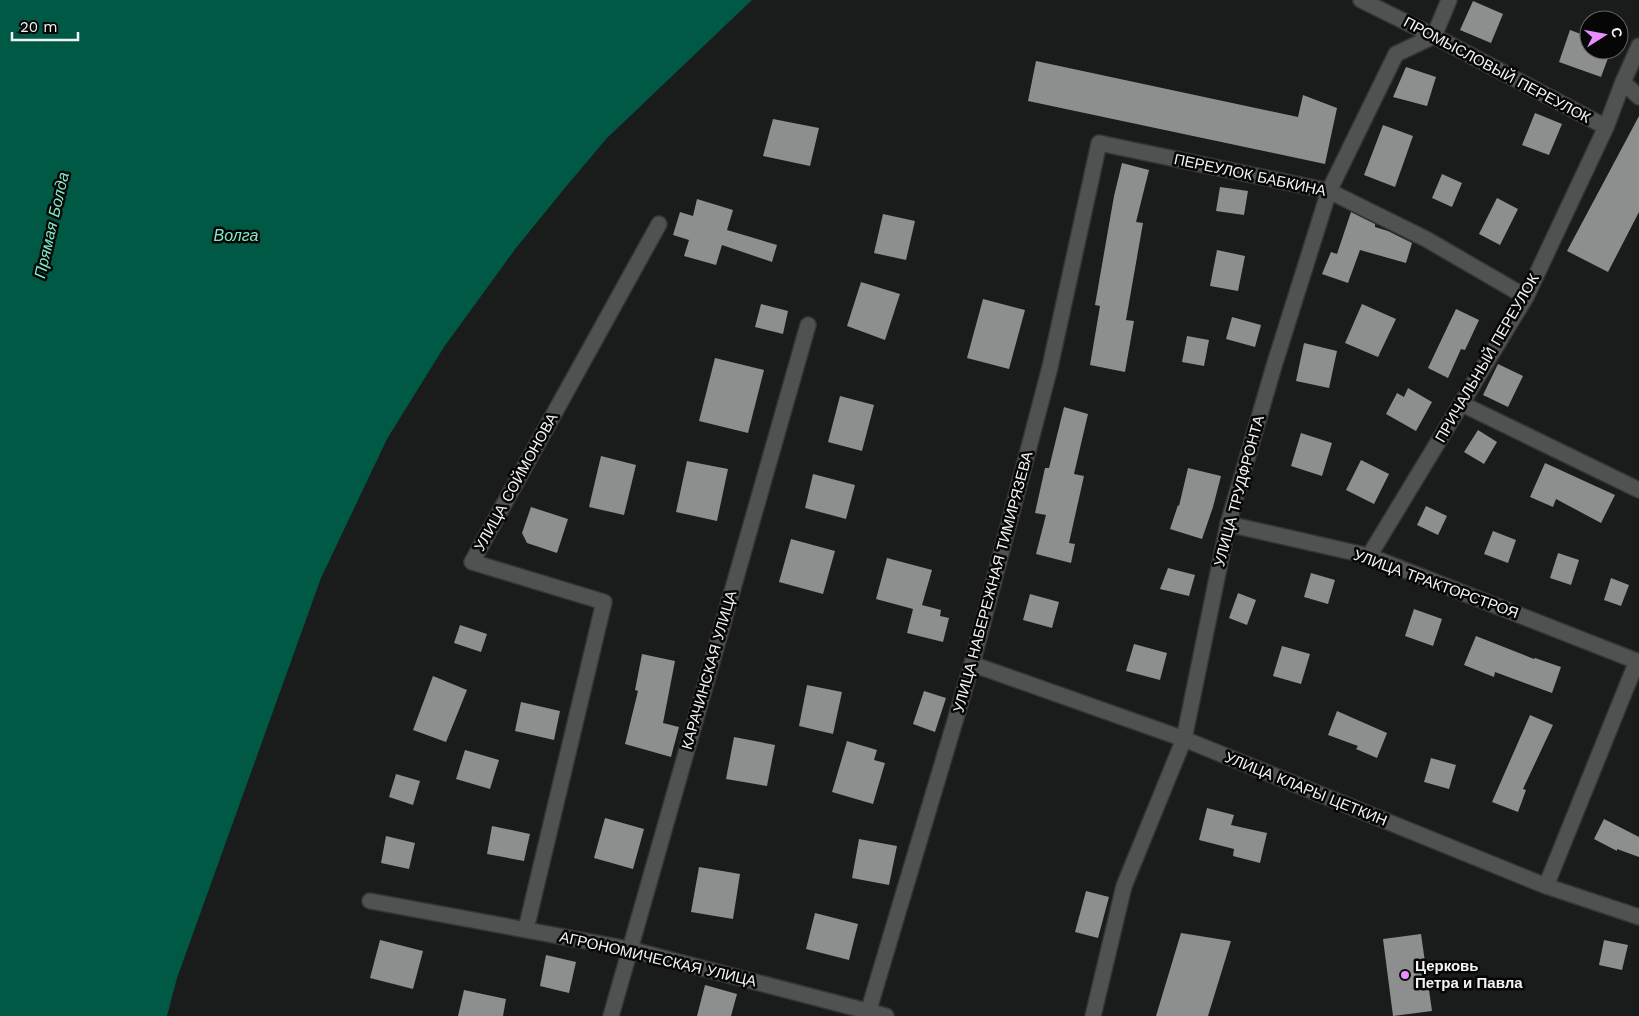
<svg xmlns="http://www.w3.org/2000/svg" width="1639" height="1016" viewBox="0 0 1639 1016" font-family="'Work Sans',sans-serif">
	<style>
		.water { fill: #005944 }
		.building { fill: #8c8f8e }
		.lines { fill: none; stroke-linecap: round; stroke-linejoin: round }
		.street-casing { stroke: #343635; stroke-width: 18 }
		.street { stroke: #4f5251; stroke-width: 15 }
		.poi-dot { fill: #e98efe; stroke: #060606; stroke-width: 2 }
		.labels { text-anchor: middle; stroke-width: 5; stroke-linejoin: round; paint-order: stroke }
		.street-label { font-size: 15px; fill: #f2f4f3; stroke: #060606 }
		.poi-label { font-size: 15px; font-weight: bold; fill: #f2f4f3; stroke: #060606; text-anchor: start }
		.water-label { font-size: 16px; font-style: italic; fill: #80eac7; stroke: #060606 }
	</style>
	<rect width="100%" height="100%" fill="#191c1b"/>
	<polygon class="water" points="0,0 752,0 607,138 564,189 516,248 444,347 387,439 321,578 177,978 167,1016 0,1016"/>
	<g class="building">
		<polygon points="1473,1 1503,14 1491,43 1460,30"/>
		<polygon points="1570,30 1589,37 1589,50 1611,50 1601,77 1559,62"/>
		<polygon points="1036,61 1298,117 1303,95 1337,108 1325,164 1028,101"/>
		<polygon points="1406,67 1436,77 1427,106 1393,97"/>
		<polygon points="1535,113 1562,124 1549,155 1522,145"/>
		<polygon points="1639,116 1639,212 1608,272 1567,251"/>
		<polygon points="773,119 819,128 810,166 763,156"/>
		<polygon points="1383,125 1413,136 1395,187 1364,175"/>
		<polygon points="1122,163 1149,170 1136,222 1143,223 1126,320 1134,321 1125,372 1090,365 1100,306 1095,305 1114,196"/>
		<polygon points="1442,174 1462,183 1452,207 1432,198"/>
		<polygon points="1220,187 1248,191 1244,215 1216,211"/>
		<polygon points="1497,198 1518,209 1500,245 1479,234"/>
		<polygon points="697,199 733,210 727,230 777,245 772,262 722,245 716,265 684,256 689,240 673,235 680,212 693,216"/>
		<polygon points="1351,212 1375,224 1375,227 1388,231 1412,243 1406,263 1360,250 1348,283 1322,274 1331,252 1337,254"/>
		<polygon points="883,214 915,221 906,260 874,253"/>
		<polygon points="1217,250 1245,256 1238,291 1210,286"/>
		<polygon points="861,282 900,294 885,340 847,326"/>
		<polygon points="983,299 1025,310 1009,369 967,358"/>
		<polygon points="761,304 788,311 783,334 755,327"/>
		<polygon points="1362,304 1396,319 1378,357 1345,343"/>
		<polygon points="1456,309 1479,320 1465,350 1461,349 1448,378 1428,368"/>
		<polygon points="1232,317 1261,325 1255,347 1226,339"/>
		<polygon points="1187,336 1209,340 1204,366 1182,362"/>
		<polygon points="1304,343 1337,351 1329,388 1296,381"/>
		<polygon points="715,358 764,370 748,433 699,421"/>
		<polygon points="1498,364 1523,376 1508,407 1483,395"/>
		<polygon points="1408,388 1432,402 1416,431 1386,414 1397,393 1404,397"/>
		<polygon points="840,396 874,405 862,451 828,442"/>
		<polygon points="1064,407 1088,414 1074,474 1084,476 1069,543 1075,544 1071,563 1036,554 1046,515 1035,513 1045,468 1049,468"/>
		<polygon points="1478,430 1497,442 1484,464 1464,452"/>
		<polygon points="1301,433 1332,443 1322,476 1291,466"/>
		<polygon points="601,456 636,465 624,515 589,507"/>
		<polygon points="1361,460 1389,474 1374,504 1346,490"/>
		<polygon points="687,461 728,469 717,521 676,512"/>
		<polygon points="1545,463 1615,495 1601,523 1556,499 1553,507 1530,497"/>
		<polygon points="1188,468 1221,476 1213,507 1202,539 1170,529 1178,505 1179,506"/>
		<polygon points="813,474 855,485 846,519 805,508"/>
		<polygon points="1426,506 1447,516 1438,535 1417,525"/>
		<polygon points="531,507 568,519 557,553 527,543 522,533"/>
		<polygon points="1493,531 1516,540 1508,563 1484,554"/>
		<polygon points="791,539 835,551 823,594 779,582"/>
		<polygon points="1558,553 1579,560 1571,585 1550,578"/>
		<polygon points="887,558 932,570 922,605 941,610 940,616 949,618 943,642 907,633 913,609 876,599"/>
		<polygon points="1168,568 1195,575 1189,596 1160,589"/>
		<polygon points="1311,573 1335,580 1328,604 1304,597"/>
		<polygon points="1611,578 1629,585 1621,606 1604,600"/>
		<polygon points="1238,593 1256,600 1247,625 1229,618"/>
		<polygon points="1030,594 1059,602 1052,628 1023,620"/>
		<polygon points="1414,609 1442,619 1433,646 1405,636"/>
		<polygon points="460,625 487,634 481,652 454,643"/>
		<polygon points="1476,636 1534,659 1535,658 1561,667 1552,693 1495,672 1494,677 1464,665"/>
		<polygon points="1134,644 1167,653 1160,680 1126,671"/>
		<polygon points="1282,646 1310,654 1301,684 1273,676"/>
		<polygon points="642,654 675,661 663,723 679,727 671,757 625,744 638,691 635,690"/>
		<polygon points="433,676 467,690 446,742 413,730"/>
		<polygon points="807,685 842,692 833,734 799,726"/>
		<polygon points="924,691 946,698 935,732 913,724"/>
		<polygon points="521,702 560,711 554,740 515,731"/>
		<polygon points="1337,711 1387,733 1377,758 1356,749 1358,746 1328,735"/>
		<polygon points="1530,715 1553,725 1523,789 1526,790 1518,812 1492,802"/>
		<polygon points="734,737 775,745 767,786 726,779"/>
		<polygon points="847,741 877,750 874,760 885,763 873,804 832,792"/>
		<polygon points="465,750 499,760 490,789 456,779"/>
		<polygon points="1431,758 1456,765 1449,789 1424,782"/>
		<polygon points="396,774 420,781 413,805 389,797"/>
		<polygon points="1207,808 1234,815 1231,825 1267,833 1260,863 1233,856 1234,849 1199,840"/>
		<polygon points="605,818 644,829 633,869 594,858"/>
		<polygon points="1604,819 1639,837 1639,857 1617,849 1617,851 1594,839"/>
		<polygon points="492,826 530,834 524,861 487,854"/>
		<polygon points="386,836 415,843 409,869 381,863"/>
		<polygon points="859,839 897,846 889,885 852,878"/>
		<polygon points="699,867 740,874 733,919 691,912"/>
		<polygon points="1086,891 1109,897 1098,938 1075,932"/>
		<polygon points="815,913 858,924 849,960 806,949"/>
		<polygon points="1181,933 1231,941 1208,1016 1156,1016"/>
		<polygon points="1421,934 1432,1011 1393,1016 1383,939"/>
		<polygon points="380,940 423,951 413,989 370,978"/>
		<polygon points="1604,940 1628,945 1622,970 1599,965"/>
		<polygon points="546,955 576,962 569,993 540,986"/>
		<polygon points="705,985 737,994 731,1016 697,1016"/>
		<polygon points="464,990 506,999 503,1016 458,1016"/>
	</g>
	<g class="lines">
		<g class="street-casing">
			<g id="street">
				<polyline points="1361,0 1434,36 1606,127"/>
				<polyline points="1623,82 1639,97"/>
				<polyline points="1462,404 1639,490"/>
				<polyline points="1228,524 1369,556 1639,662"/>
				<polyline points="1369,556 1526,297 1606,127 1623,82 1639,46"/>
				<polyline points="972,664 1184,739 1546,886 1639,917"/>
				<polyline points="1546,886 1637,661"/>
				<polyline points="370,901 629,949 886,1016"/>
				<polyline points="526,929 604,602 472,562 659,224"/>
				<polyline points="611,1016 808,325"/>
				<polyline points="867,1016 972,664 1050,367 1099,143 1329,191 1426,239 1526,297"/>
				<polyline points="1093,1016 1124,886 1184,739 1228,524 1274,366 1329,191 1396,54 1434,36 1449,0"/>
			</g>
		</g>
		<use href="#street" class="street"/>
	</g>
	<circle class="poi-dot" cx="1405" cy="975" r="5"/>
	<g class="labels">
		<g class="street-label">
			<text transform="translate(1497 70) rotate(28)" y="5">ПРОМЫСЛОВЫЙ ПЕРЕУЛОК</text>
			<text transform="translate(1250 175) rotate(12)" y="5">ПЕРЕУЛОК БАБКИНА</text>
			<text transform="translate(1487 358) rotate(-60)" y="5">ПРИЧАЛЬНЫЙ ПЕРЕУЛОК</text>
			<text transform="translate(516 482) rotate(-61)" y="5">УЛИЦА СОЙМОНОВА</text>
			<text transform="translate(1239 491) rotate(-75)" y="5">УЛИЦА ТРУДФРОНТА</text>
			<text transform="translate(993 582) rotate(-75)" y="5">УЛИЦА НАБЕРЕЖНАЯ ТИМИРЯЗЕВА</text>
			<text transform="translate(1436 584) rotate(20)" y="5">УЛИЦА ТРАКТОРСТРОЯ</text>
			<text transform="translate(709 670) rotate(-74)" y="5">КАРАЧИНСКАЯ УЛИЦА</text>
			<text transform="translate(1306 789) rotate(22)" y="5">УЛИЦА КЛАРЫ ЦЕТКИН</text>
			<text transform="translate(658 959) rotate(13)" y="5">АГРОНОМИЧЕСКАЯ УЛИЦА</text>
		</g>
		<g class="poi-label">
			<text x="1415" y="971">Церковь<tspan x="1415" dy="17">Петра и Павла</tspan></text>
		</g>
		<g class="water-label">
			<text transform="translate(51 225) rotate(-77)" y="6">Прямая Болда</text>
			<text x="236" y="241">Волга</text>
		</g>
	</g>
	<g transform="translate(1604 35) rotate(79)"><circle r="24" fill="#060606" stroke="#646565"/>
	<path d="M0-4L9 19L0 12L-9 19Z" fill="#e98efe"/>
	<text y="-8" font-size="14" font-weight="bold" text-anchor="middle" fill="#f2f4f3">С</text>
	</g>
	<path d="M12 32v8h66v-8" fill="none" stroke="#f2f4f3" stroke-width="2.5"/>
	<text x="20" y="32" font-size="15" fill="#f2f4f3" stroke="#060606" stroke-width="4" paint-order="stroke">20 m</text>
</svg>
